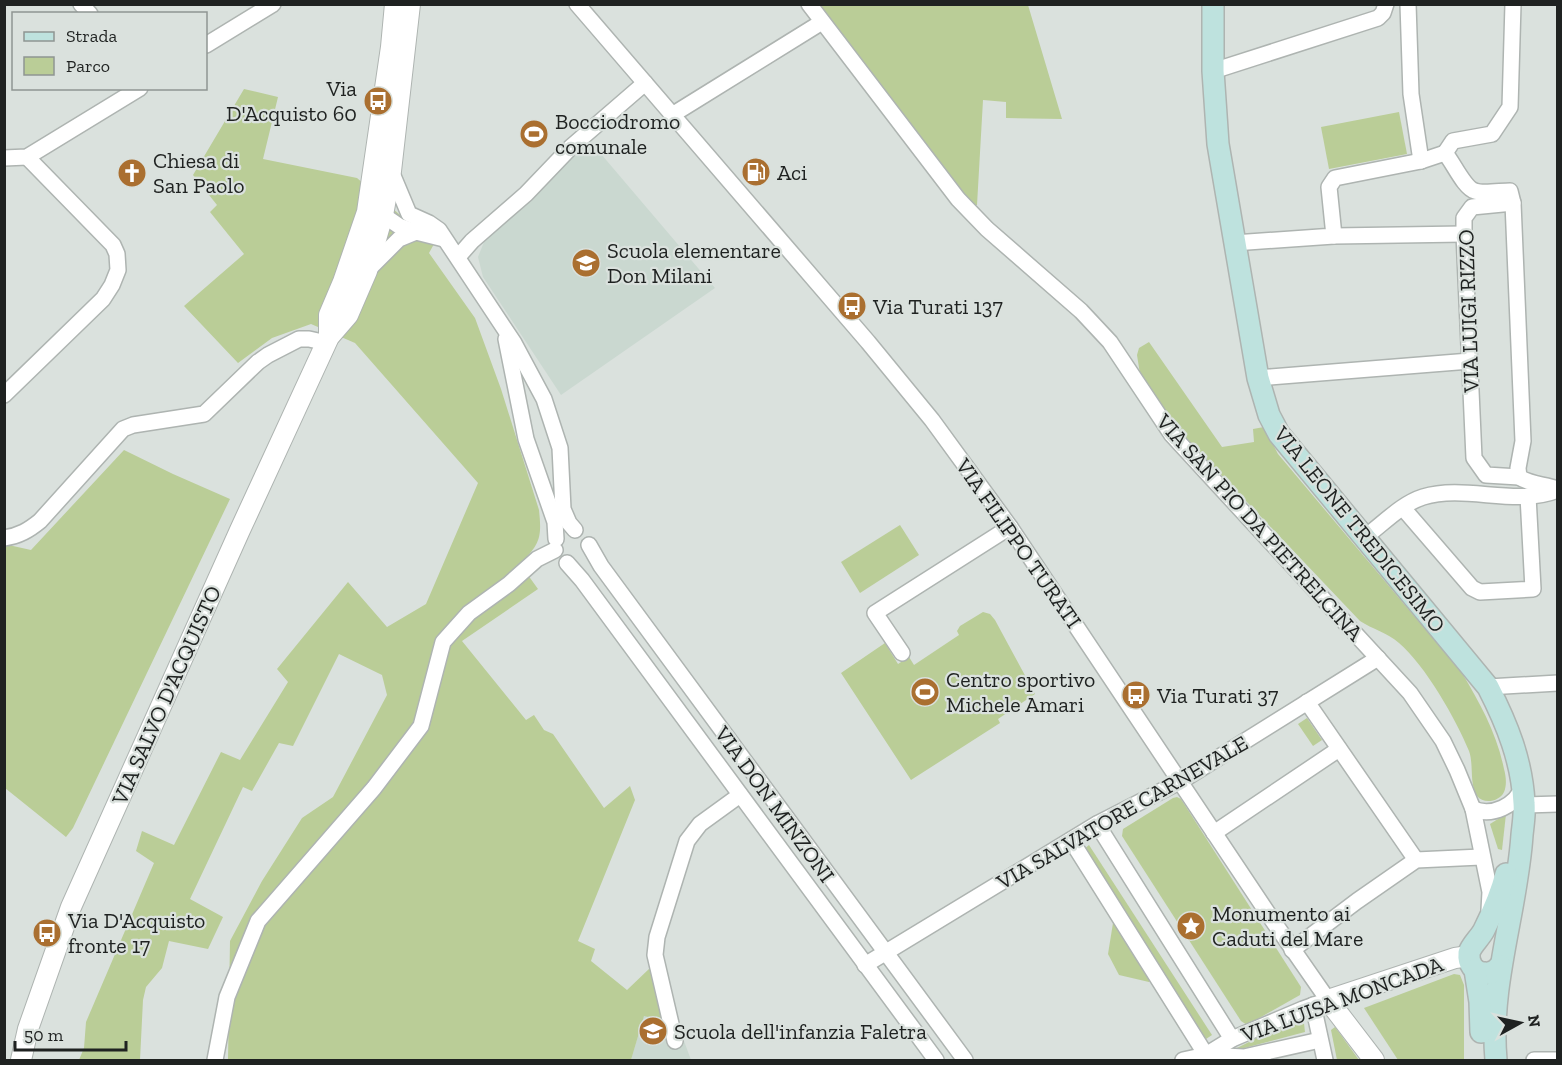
<svg xmlns="http://www.w3.org/2000/svg" width="1562" height="1065" viewBox="0 0 1562 1065" font-family="'Zilla Slab',serif">
	<style>
		.built { fill: #cad8d0 }
		.green { fill: #bacd97 }
		.lines { fill: none; stroke-linecap: round; stroke-linejoin: round }
		.minor-casing { stroke: #aeb4b1; stroke-width: 18 }
		.tertiary-casing { stroke: #aeb4b1; stroke-width: 22 }
		.secondary-casing { stroke: #aeb4b1; stroke-width: 24 }
		.minor { stroke: #fff; stroke-width: 15 }
		.tertiary { stroke: #fff; stroke-width: 20 }
		.secondary { stroke: #bee2de; stroke-width: 21 }
		.labels { text-anchor: middle; stroke-width: 4.5; stroke-linejoin: round; paint-order: stroke }
		.poi-label { font-size: 22px; fill: #1f2221; stroke: #dae1dd; text-anchor: start }
		.street-label { font-size: 22px; fill: #1f2221; stroke: #dae1dd }
	</style>
	<rect width="100%" height="100%" fill="#dae1dd"/>
	<g class="built">
		<polygon points="590,141 715,288 561,395 483,277 478,257 486,237"/>
		<polygon points="644,1015 666,1021 670,1044 684,1041 691,1060 631,1060"/>
	</g>
	<g class="green">
		<polygon points="970,4 1028,5 1062,119 1006,118 1006,102 983,100 977,205 973,205 820,5"/>
		<path d="M244,89L278,97L263,159L357,178L434,244L429,253L475,318L501,389L539,510C542,538 540,544 520,564L538,589L462,641L526,720L534,715L544,730L553,734L604,808L630,786L635,800L578,941L595,949L591,961L627,990L650,968L654,973L666,1021L644,1016L631,1060H228L230,941L262,881L302,818L333,797L387,695L382,675L339,654L293,746L279,743L252,791L243,787L190,899L223,917L208,949L169,941L162,968L146,987L143,1000L140,1060H79L84,1048L86,1022L154,863L136,851L142,831L174,845L221,752L240,760L288,682L277,669L348,582L387,627L426,604L478,483L355,343L311,324L272,338L238,363L184,306L244,254L210,212L217,205L193,175Z"/>
		<polygon points="1399,112 1407,154 1329,169 1321,127"/>
		<path d="M1149,342L1222,447L1254,442L1253,429L1264,427L1278,454L1462,673C1480,703 1497,734 1504,769C1506,776 1507,785 1504,792C1500,801 1484,805 1477,796C1469,783 1474,765 1469,751C1456,719 1425,665 1399,643C1388,633 1372,629 1360,621L1169,420L1140,374L1137,355L1139,348Z"/>
		<polygon points="124,450 173,474 230,499 73,828 66,837 5,788 4,544 31,550"/>
		<polygon points="900,525 919,555 860,593 841,562"/>
		<polygon points="983,612 990,614 995,620 1035,694 998,719 1000,723 911,780 841,673 885,643 898,664 909,657 914,665 959,635 957,631 960,626"/>
		<polygon points="1307,718 1322,740 1313,746 1298,724"/>
		<polygon points="1177,797 1181,799 1301,987 1300,995 1247,1025 1241,1021 1122,836 1123,829 1173,798"/>
		<polygon points="1506,814 1502,850 1498,849 1490,824"/>
		<polygon points="1089,845 1212,1035 1206,1039 1083,850"/>
		<polygon points="1116,922 1151,979 1149,982 1119,975 1108,954 1113,923"/>
		<polygon points="1454,974 1460,975 1464,985 1464,1060 1398,1060 1364,1008"/>
		<polygon points="1303,1015 1305,1032 1229,1052"/>
		<polygon points="1335,1027 1338,1031 1359,1060 1337,1060 1331,1030"/>
	</g>
	<g class="lines">
		<g class="minor-casing">
			<g id="minor">
				<polyline points="81,4 90,14"/>
				<polyline points="577,4 868,342 932,420 1010,527 1273,921 1328,1000 1303,1009 1232,1039 1206,1055 1183,1060"/>
				<polyline points="809,4 958,199 987,229 1081,311 1110,342 1172,435 1410,693 1443,741 1457,770 1473,809 1490,892 1489,910"/>
				<polyline points="1408,4 1411,94 1421,161"/>
				<polyline points="206,45 273,4"/>
				<polyline points="1213,71 1378,18 1383,13 1386,4"/>
				<polyline points="672,115 822,22"/>
				<path d="M1445,153C1453,162 1464,188 1475,191C1482,194 1501,191 1510,191L1513,203L1523,441L1518,468L1519,477C1531,485 1544,484 1558,489"/>
				<polyline points="1445,153 1453,141 1492,134 1510,107 1513,4"/>
				<polyline points="4,158 27,157 140,88"/>
				<polyline points="391,171 409,214 429,223 439,230 514,343 544,399 560,448 563,509 569,523 575,530"/>
				<polyline points="1513,203 1472,207 1464,218 1464,234 1474,458 1486,475 1519,477"/>
				<polyline points="383,215 399,226 416,232"/>
				<polyline points="1334,236 1464,234"/>
				<polyline points="1234,243 1334,236 1329,187 1335,178 1421,161 1445,153"/>
				<polyline points="458,257 472,241 526,194 571,147 645,83"/>
				<polyline points="367,271 399,239 416,232 444,239"/>
				<polyline points="506,339 526,439 555,522 556,539"/>
				<polyline points="1258,378 1470,361"/>
				<polyline points="4,395 103,299 112,285 118,270 117,254 113,245 27,157"/>
				<polyline points="1403,508 1472,588 1480,592 1533,589 1528,496"/>
				<path d="M1365,537C1383,524 1401,504 1423,497C1466,484 1515,507 1558,490"/>
				<path d="M4,538C19,536 29,530 40,521L123,429L133,425L204,414L258,362L268,355L299,339H309L327,343"/>
				<polyline points="589,545 601,566 965,1060"/>
				<polyline points="567,563 582,580 936,1060"/>
				<polyline points="902,653 875,613 1010,527"/>
				<polyline points="1488,687 1558,683"/>
				<polyline points="1307,702 1416,860"/>
				<polyline points="1525,805 1558,804"/>
				<path d="M1473,809C1492,817 1516,806 1523,786"/>
				<polyline points="1097,824 1232,1039"/>
				<polyline points="1214,833 1339,749"/>
				<polyline points="1071,840 1206,1055"/>
				<polyline points="1292,950 1357,901 1416,860 1481,857"/>
				<polyline points="865,965 1097,824 1181,781 1378,658"/>
				<polyline points="1313,1005 1325,1060"/>
				<polyline points="675,1041 655,955 657,937 687,841 700,824 740,795"/>
				<polyline points="1206,1055 1244,1057 1320,1040"/>
				<polyline points="215,1060 227,997 258,921 374,788 421,726 443,642 469,613 509,584 537,559 555,550"/>
				<polyline points="1534,1060 1558,1060"/>
			</g>
		</g>
		<g class="tertiary-casing">
			<g id="tertiary">
				<polyline points="329,337 329,315 343,282 367,212 391,47 395,4"/>
				<polyline points="21,1060 28,1029 71,907 240,530 329,337 348,315 367,271 383,215 391,171 410,4"/>
				<polyline points="1374,1060 1328,1000 1455,958 1469,956"/>
			</g>
		</g>
		<g class="secondary-casing">
			<g id="secondary">
				<path d="M1213,4V71L1218,144L1258,378L1269,415L1279,434L1488,687C1507,724 1522,761 1524,803C1525,814 1523,825 1522,835C1517,911 1489,984 1496,1060"/>
				<path d="M1500,966C1496,971 1491,974 1484,973C1474,973 1468,963 1469,953C1471,945 1480,938 1484,930C1493,912 1501,894 1506,874"/>
				<polyline points="1475,970 1480,1002 1481,1032"/>
			</g>
		</g>
		<use href="#minor" class="minor"/>
		<use href="#tertiary" class="tertiary"/>
		<use href="#secondary" class="secondary"/>
	</g>
	<defs>
		<g id="bus-disc" transform="scale(1.5)"><circle r="9.5" fill="#aa6f30" stroke="#dae1dd"/><path d="M-5-6H5V4H4V6H2V4H-2V6H-4V4H-5ZM-3.5-4V0h7V-4ZM-3.5 1.2v1.5H-2V1.2ZM2 1.2v1.5H3.5V1.2Z" fill="#fff"/></g>
		<g id="stadium-disc" transform="scale(1.5)"><circle r="9.5" fill="#aa6f30" stroke="#dae1dd"/><path d="M0-5a6.5 5 0 1 0 0 10a6.5 5 0 1 0 0-10ZM-3.5-1.8h7v3.6h-7Z" fill="#fff"/></g>
		<g id="fuel-disc" transform="scale(1.5)"><circle r="9.5" fill="#aa6f30" stroke="#dae1dd"/><path d="M-5.5-6h7V0h2V4h1.3V-2.5L3-4.5l.8-.8L6-3V5H2.5V1h-1V6h-7ZM-4.2-4.7v3.2H.2V-4.7Z" fill="#fff"/></g>
		<g id="church-disc" transform="scale(1.5)"><circle r="9.5" fill="#aa6f30" stroke="#dae1dd"/><path d="M-1.2-6h2.4v3.5h3.3v2.4h-3.3V6h-2.4V-.1h-3.3v-2.4h3.3Z" fill="#fff"/></g>
		<g id="school-disc" transform="scale(1.5)"><circle r="9.5" fill="#aa6f30" stroke="#dae1dd"/><path d="M0-5L7-2L0 1L-7-2ZM-4 1L0 2.5L4 1V4Q0 6-4 4Z" fill="#fff"/></g>
		<g id="sight-disc" transform="scale(1.5)"><circle r="9.5" fill="#aa6f30" stroke="#dae1dd"/><path d="M0-6L1.8-2.2L6-1.7L2.9 1.2L3.7 5.4L0 3.3L-3.7 5.4L-2.9 1.2L-6-1.7L-1.8-2.2Z" fill="#fff"/></g>
	</defs>
	<g fill-rule="evenodd">
		<use href="#bus-disc" x="378" y="101"/>
		<use href="#stadium-disc" x="534" y="134"/>
		<use href="#fuel-disc" x="756" y="172"/>
		<use href="#church-disc" x="132" y="173"/>
		<use href="#school-disc" x="586" y="263"/>
		<use href="#bus-disc" x="852" y="306"/>
		<use href="#stadium-disc" x="925" y="692"/>
		<use href="#bus-disc" x="1136" y="695"/>
		<use href="#sight-disc" x="1191" y="926"/>
		<use href="#bus-disc" x="47" y="933"/>
		<use href="#school-disc" x="653" y="1031"/>
	</g>
	<g class="labels">
		<g class="poi-label">
			<text x="357" y="96" text-anchor="end">Via<tspan x="357" dy="25">D'Acquisto 60</tspan></text>
			<text x="555" y="129">Bocciodromo<tspan x="555" dy="25">comunale</tspan></text>
			<text x="153" y="168">Chiesa di<tspan x="153" dy="25">San Paolo</tspan></text>
			<text x="777" y="180">Aci</text>
			<text x="607" y="258">Scuola elementare<tspan x="607" dy="25">Don Milani</tspan></text>
			<text x="873" y="314">Via Turati 137</text>
			<text x="946" y="687">Centro sportivo<tspan x="946" dy="25">Michele Amari</tspan></text>
			<text x="1157" y="703">Via Turati 37</text>
			<text x="1212" y="921">Monumento ai<tspan x="1212" dy="25">Caduti del Mare</tspan></text>
			<text x="68" y="928">Via D'Acquisto<tspan x="68" dy="25">fronte 17</tspan></text>
			<text x="674" y="1039">Scuola dell'infanzia Faletra</text>
		</g>
		<g class="street-label">
			<text transform="translate(1468 311) rotate(-92)" y="8">VIA LUIGI RIZZO</text>
			<text transform="translate(1260 527) rotate(48)" y="8">VIA SAN PIO DA PIETRELCINA</text>
			<text transform="translate(1360 529) rotate(51)" y="8">VIA LEONE TREDICESIMO</text>
			<text transform="translate(1019 543) rotate(55)" y="8">VIA FILIPPO TURATI</text>
			<text transform="translate(166 695) rotate(-66)" y="8">VIA SALVO D'ACQUISTO</text>
			<text transform="translate(775 804) rotate(54)" y="8">VIA DON MINZONI</text>
			<text transform="translate(1122 812) rotate(-30)" y="8">VIA SALVATORE CARNEVALE</text>
			<text transform="translate(1342 999) rotate(-20)" y="8">VIA LUISA MONCADA</text>
		</g>
	</g>
	<rect width="1562" height="1065" fill="none" stroke="#1f2221" stroke-width="12"/>
	<rect x="12" y="12" width="195" height="78" fill="#dae1dd" stroke="#8f9592" stroke-width="1.5"/>
	<rect x="24" y="32" width="30" height="9" fill="#bee2de" stroke="#8f9592" stroke-width="1.5"/>
	<text x="66" y="42" font-size="18" fill="#1f2221">Strada</text>
	<rect x="24" y="57" width="30" height="18" fill="#bacd97" stroke="#8f9592" stroke-width="1.5"/>
	<text x="66" y="72" font-size="18" fill="#1f2221">Parco</text>
	<g transform="translate(1520 1023) rotate(82)" stroke="#dae1dd" stroke-width="4.5" paint-order="stroke">
	<path d="M0-4.5L10 22L0 15L-10 22Z" fill="#1f2221"/>
	<text y="-9" font-size="16" font-weight="bold" text-anchor="middle" fill="#1f2221">N</text>
	</g>
	<path d="M15 1041v9h111v-9" fill="none" stroke="#1f2221" stroke-width="3"/>
	<text x="24" y="1041" font-size="18" fill="#1f2221" stroke="#dae1dd" stroke-width="4.5" paint-order="stroke">50 m</text>
</svg>
